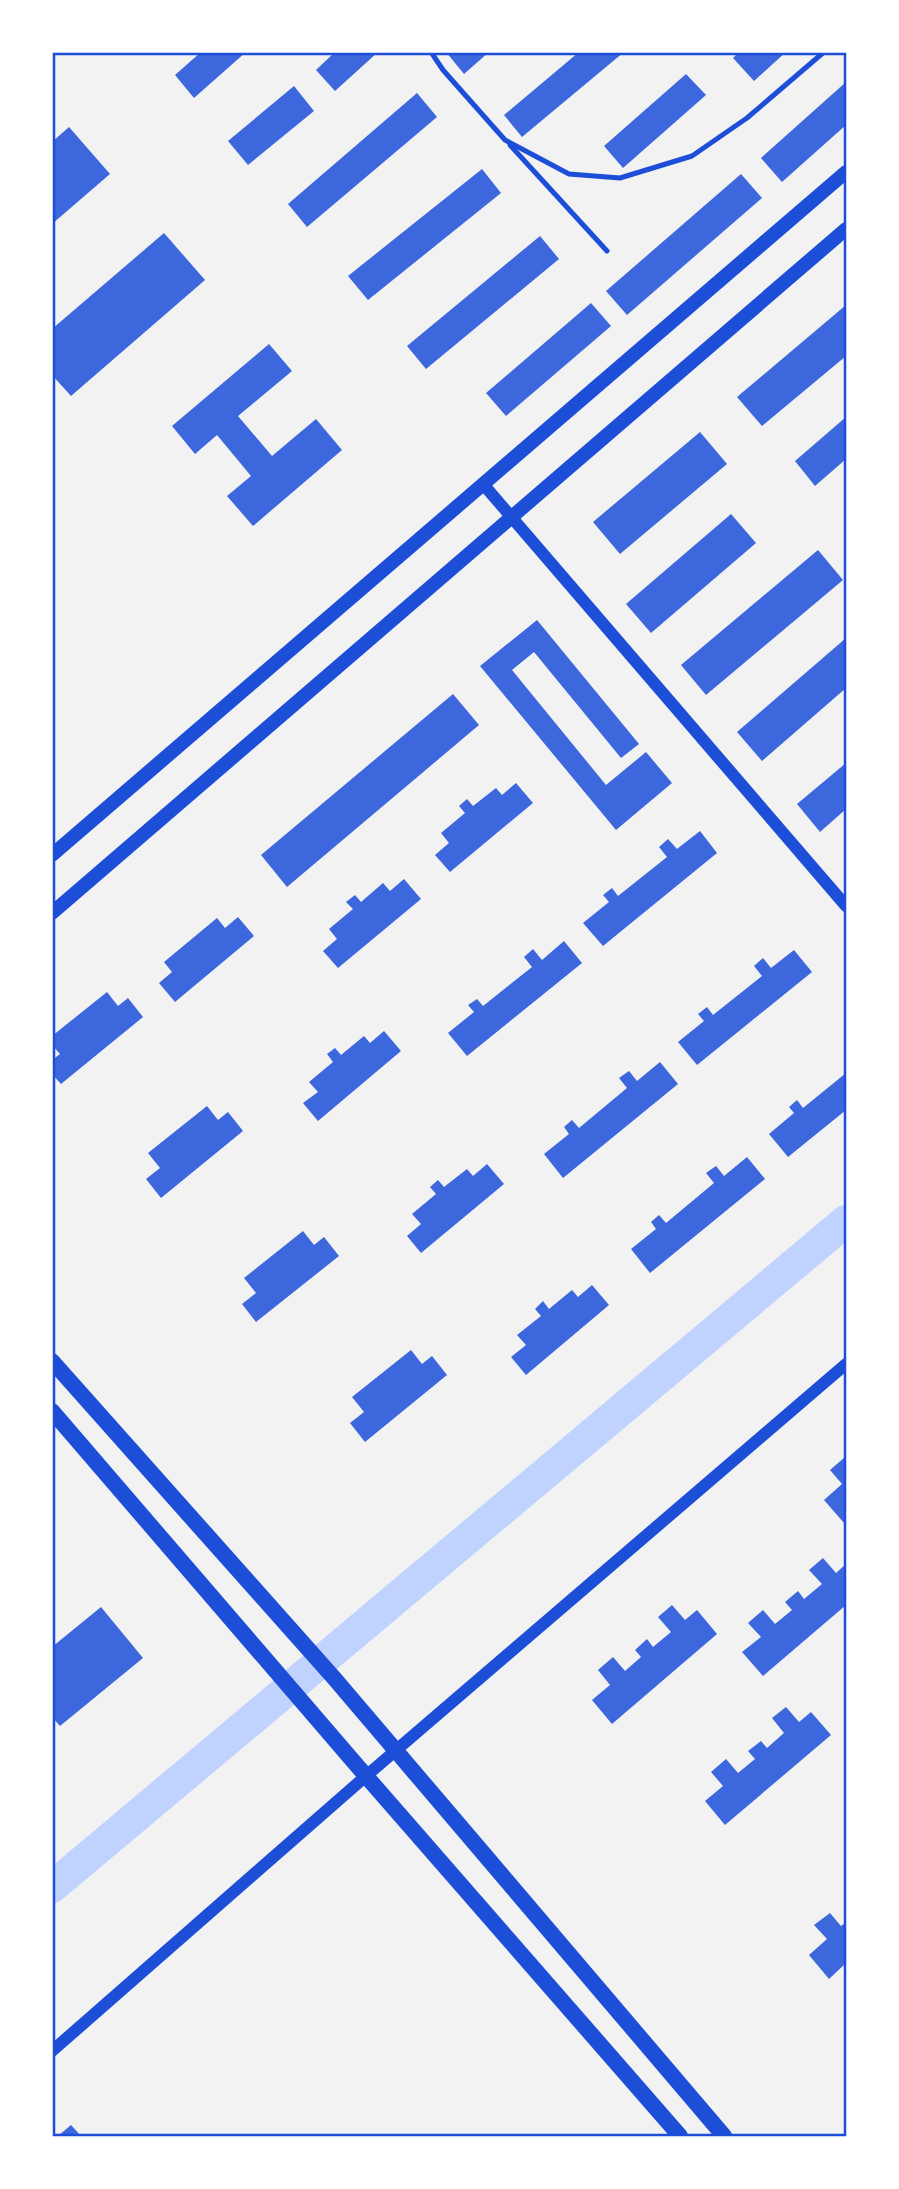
<svg xmlns="http://www.w3.org/2000/svg" width="899" height="2189" viewBox="0 0 899 2189" font-family="'Sofia Sans Condensed',sans-serif">
	<style>
		.lines { fill: none; stroke-linecap: round; stroke-linejoin: round }
		.river { stroke: #bfd3fe; stroke-width: 32 }
		.building { fill: #3d67dc }
		.service { stroke: #1d4ed8; stroke-width: 5 }
		.tertiary { stroke: #1d4ed8; stroke-width: 12 }
		.secondary { stroke: #1d4ed8; stroke-width: 14 }
		.primary { stroke: #1d4ed8; stroke-width: 16 }
		.neatline { fill: none; stroke: #1d4ed8; stroke-width: 2.5 }
	</style>
	<rect width="100%" height="100%" fill="#f2f2f2"/>
	<g class="lines">
		<polyline class="river" points="52,1887 846,1221"/>
	</g>
	<g class="building">
		<polygon points="201,52 246,52 194,98 175,75"/>
		<polygon points="335,52 378,52 335,91 316,70"/>
		<polygon points="446,52 489,52 464,74"/>
		<polygon points="579,52 624,52 522,137 504,115"/>
		<polygon points="739,52 786,52 754,81 733,58"/>
		<polygon points="686,74 706,95 623,168 604,146"/>
		<polygon points="846,82 846,125 782,182 761,158"/>
		<polygon points="294,86 314,111 248,165 228,141"/>
		<polygon points="417,93 437,117 307,227 288,204"/>
		<polygon points="69,127 110,174 52,224 52,142"/>
		<polygon points="482,169 501,193 368,300 348,276"/>
		<polygon points="741,174 762,198 627,315 606,291"/>
		<polygon points="164,233 205,280 71,396 52,375 52,329"/>
		<polygon points="540,236 559,259 426,369 407,346"/>
		<polygon points="591,303 611,326 506,416 486,393"/>
		<polygon points="846,305 846,356 762,426 737,397"/>
		<polygon points="269,344 292,371 238,416 272,456 316,419 342,450 253,526 227,496 251,476 217,435 195,454 172,426"/>
		<polygon points="846,417 846,459 815,486 795,461"/>
		<polygon points="700,432 727,464 620,554 593,522"/>
		<polygon points="731,514 756,543 651,633 626,604"/>
		<polygon points="818,550 843,580 706,695 681,665"/>
		<polygon points="537,620 639,744 621,758 534,652 512,670 606,785 646,752 672,783 616,830 480,666"/>
		<polygon points="846,638 846,688 762,761 737,732"/>
		<polygon points="453,694 479,725 287,887 261,855"/>
		<polygon points="846,763 846,809 820,832 797,804"/>
		<polygon points="516,783 533,803 450,872 435,855 449,843 441,833 465,813 459,806 467,799 473,806 496,788 502,795"/>
		<polygon points="700,831 717,853 603,946 583,923 609,902 603,895 612,888 618,896 667,857 659,847 668,839 677,849"/>
		<polygon points="404,879 421,899 338,968 323,951 337,939 329,929 353,909 346,902 355,895 361,902 383,883 390,891"/>
		<polygon points="238,917 254,936 175,1002 159,983 172,972 164,962 217,918 225,928"/>
		<polygon points="564,941 582,963 467,1056 448,1033 474,1012 468,1005 477,999 483,1006 532,967 524,957 533,949 542,960"/>
		<polygon points="794,950 812,972 697,1065 678,1042 704,1021 698,1014 707,1007 713,1015 762,976 754,966 763,958 771,968"/>
		<polygon points="107,992 118,1006 128,998 143,1017 61,1084 52,1074 52,1060 60,1054 52,1045 52,1036"/>
		<polygon points="384,1031 401,1051 318,1121 303,1103 318,1092 309,1082 333,1062 327,1054 335,1048 341,1055 364,1036 370,1043"/>
		<polygon points="660,1062 678,1084 563,1178 544,1154 569,1134 564,1127 572,1120 579,1128 627,1088 619,1078 629,1071 637,1081"/>
		<polygon points="846,1073 846,1110 788,1157 769,1134 794,1113 789,1107 797,1100 803,1108"/>
		<polygon points="207,1106 218,1120 228,1112 243,1131 161,1198 146,1179 160,1168 148,1153"/>
		<polygon points="747,1157 765,1179 650,1273 631,1249 656,1229 651,1222 659,1215 666,1223 714,1183 706,1173 716,1166 724,1176"/>
		<polygon points="487,1164 504,1184 421,1253 407,1236 421,1224 412,1214 436,1194 430,1187 438,1180 444,1187 467,1169 473,1176"/>
		<polygon points="303,1231 314,1245 324,1237 339,1256 256,1322 242,1304 256,1293 244,1278"/>
		<polygon points="592,1285 609,1305 526,1375 511,1357 526,1345 517,1335 541,1316 535,1309 543,1301 549,1309 572,1290 578,1297"/>
		<polygon points="411,1350 422,1364 432,1356 447,1375 365,1442 350,1423 364,1412 352,1397"/>
		<polygon points="845,1457 846,1522 844,1523 824,1500 842,1484 830,1470"/>
		<polygon points="823,1558 836,1573 846,1564 846,1605 763,1676 742,1652 761,1637 748,1623 763,1610 775,1624 792,1610 785,1602 798,1591 804,1599 822,1584 809,1570"/>
		<polygon points="672,1605 685,1620 697,1610 717,1634 612,1724 592,1700 610,1685 598,1670 613,1657 625,1671 641,1657 635,1650 647,1639 653,1647 671,1632 658,1617"/>
		<polygon points="101,1607 143,1658 60,1726 52,1717 52,1647"/>
		<polygon points="786,1707 799,1722 811,1712 831,1735 725,1825 705,1801 723,1786 711,1772 726,1759 738,1773 755,1759 748,1751 761,1741 767,1748 784,1733 772,1718"/>
		<polygon points="830,1913 841,1926 846,1922 846,1963 829,1979 809,1955 827,1939 814,1925"/>
		<polygon points="71,2125 81,2136 58,2136"/>
	</g>
	<g class="lines">
		<g class="service">
			<polyline points="431,52 443,70 505,140 569,174 620,178 692,156 747,118 824,52"/>
			<polyline points="510,145 607,251"/>
		</g>
		<g class="tertiary">
			<polyline points="483,484 846,906"/>
			<polyline points="52,2051 366,1776 846,1364"/>
		</g>
		<g class="secondary">
			<polyline points="52,855 846,172"/>
			<polyline points="52,913 846,229"/>
		</g>
		<g class="primary">
			<polyline points="52,1361 334,1678 724,2136"/>
			<polyline points="52,1411 366,1776 680,2136"/>
		</g>
	</g>
	<rect width="899" height="2189" fill="none" stroke="#ffffff" stroke-width="108"/>
	<rect x="54" y="54" width="791" height="2081" class="neatline"/>
</svg>
